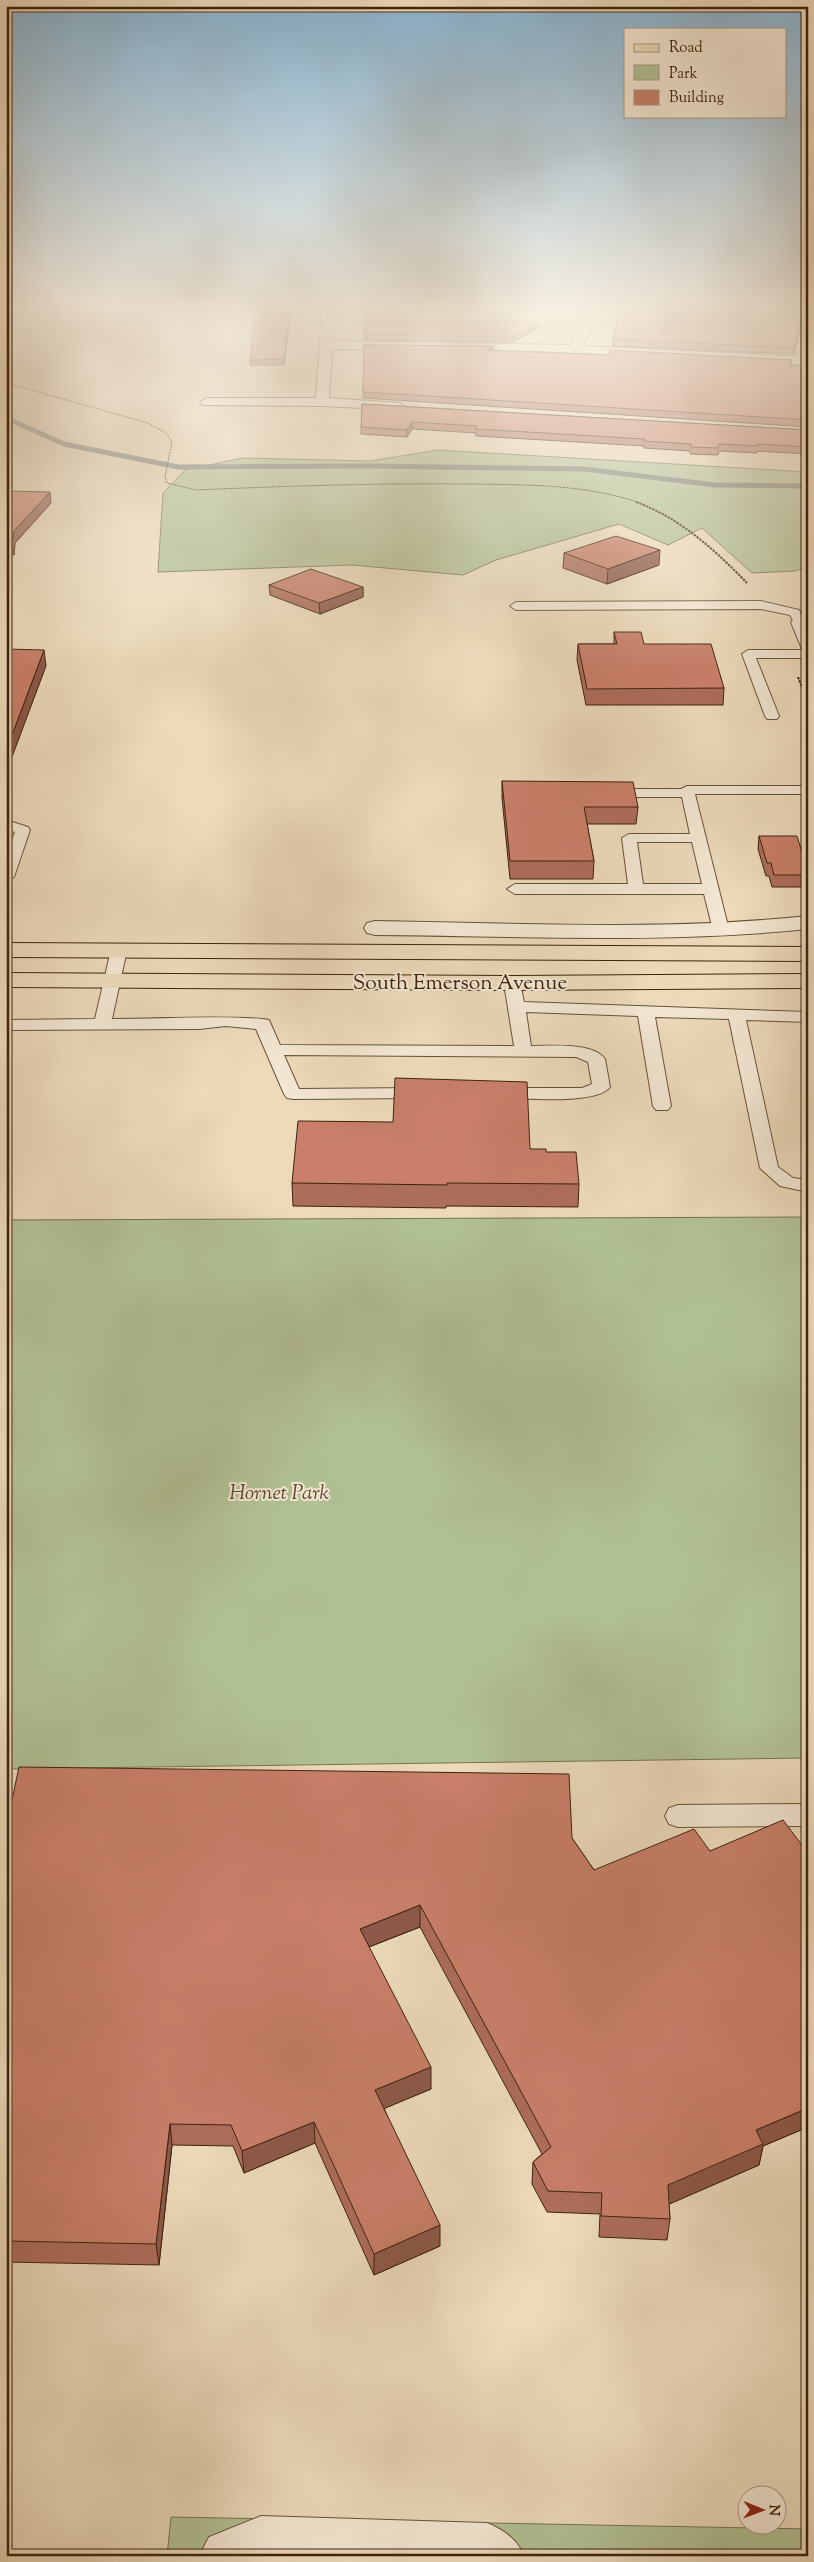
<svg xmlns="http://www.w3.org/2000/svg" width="814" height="2562" viewBox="0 0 814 2562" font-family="'Sorts Mill Goudy',serif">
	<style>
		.green { fill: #b1c195; stroke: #787250 }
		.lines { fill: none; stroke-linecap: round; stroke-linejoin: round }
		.stream { stroke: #767c74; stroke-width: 5 }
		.service-casing { stroke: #6a5138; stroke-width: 2 }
		.minor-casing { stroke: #6a5138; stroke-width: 2 }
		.primary-casing { stroke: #3e230c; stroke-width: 2 }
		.path-far1 { stroke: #3e230c; stroke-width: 1; stroke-dasharray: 2 1; stroke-linecap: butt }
		.path { stroke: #3e230c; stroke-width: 2; stroke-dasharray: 2.5 1; stroke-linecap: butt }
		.service { fill: #f3e7d3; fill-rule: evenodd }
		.minor { fill: #f3e7d3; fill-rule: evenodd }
		.primary { fill: #ecdabb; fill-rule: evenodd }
		.wall { fill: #ad6d5b; stroke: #3e230c }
		.shaded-wall { fill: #8d594a; stroke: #3e230c }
		.building { fill: #c97f6a; stroke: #3e230c }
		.labels { text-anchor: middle; stroke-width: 4; stroke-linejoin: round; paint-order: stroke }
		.street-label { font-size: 21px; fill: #3e230c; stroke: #f3e7d3 }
		.park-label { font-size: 21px; font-style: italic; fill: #5b4a2e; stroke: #f3e7d3 }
	</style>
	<rect width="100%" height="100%" fill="#ecdabb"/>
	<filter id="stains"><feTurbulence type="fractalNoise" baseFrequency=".004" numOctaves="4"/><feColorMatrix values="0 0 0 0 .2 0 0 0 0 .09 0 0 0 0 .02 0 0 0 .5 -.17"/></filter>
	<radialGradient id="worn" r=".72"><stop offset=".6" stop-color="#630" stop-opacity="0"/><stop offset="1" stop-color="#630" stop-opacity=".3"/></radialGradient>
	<g class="green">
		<polygon points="438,450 808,472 808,566 795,571 752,573 702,528 668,545 619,524 496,560 463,575 352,565 158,572 163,493 185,470 243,458 370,461"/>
		<polygon points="808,1217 808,1758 6,1769 6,1220"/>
		<polygon points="171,2517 808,2529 808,2556 167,2556"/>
	</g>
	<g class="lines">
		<polyline class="stream" points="6,418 64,444 178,467 370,466 584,469 715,485 808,486"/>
		<g class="service-casing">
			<g id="service">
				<polygon points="761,601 799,610 805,622 803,625 795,625 790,615 761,609 516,610 510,606 516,602"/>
				<polygon points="748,650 808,650 808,658 756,658 779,716 777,719 767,719 765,716 742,654"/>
				<path d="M687,786H808V794H695L729,930L727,933H715L713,930L704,894H515L507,889L515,884H628L622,838L629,834H690L682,797H607L600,793L607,789H681ZM637,842H692L702,884H643Z"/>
				<polygon points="6,820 28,827 30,830 14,877 6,882 6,856 15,832 6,829"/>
				<path d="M119,945L127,950L112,1019C162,1019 213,1015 263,1019L269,1020L280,1045L514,1046L504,983L512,978L520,983L524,1002L808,1012V1022L746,1020L778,1167L793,1178L808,1180V1192L780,1186L760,1168L729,1019L655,1017L671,1106L668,1110H656L653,1106L638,1016L526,1012L531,1046C550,1046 593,1042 605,1059L610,1087C597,1105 524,1098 502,1098L496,1097L493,1093L496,1089L502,1088H582L592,1084L588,1062L576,1057L284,1055L299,1089L420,1088L426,1089L429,1093L426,1097L420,1098L293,1099L287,1098L284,1094L256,1029L226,1026L199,1029L6,1030V1020L95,1019L111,950Z"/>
				<polygon points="808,1804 808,1826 678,1827 669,1824 665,1816 669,1808 678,1805"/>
				<path d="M261,2516L487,2523C504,2530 517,2539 524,2556H433L261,2550L248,2556H199L209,2537Z"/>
			</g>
		</g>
		<g class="minor-casing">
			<g id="minor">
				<path d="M322,310H334L332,341L571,345C578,322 596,310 620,310C606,325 590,320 583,346L808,357V365L533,351L332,349L329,398L399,403L406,407L404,410L322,406L202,405L200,402L207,398H316Z"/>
				<polygon points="799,617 805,618 808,623 808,650 802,649 791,622"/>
				<path d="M808,916V929C664,944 519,936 375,935L367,933L364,928L367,923L375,921C519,923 664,931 808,916Z"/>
			</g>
		</g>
		<g class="primary-casing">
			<g id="primary">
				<polygon points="6,943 808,947 808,961 6,957"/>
				<polygon points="6,973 512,976 808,974 808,988 512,990 6,987"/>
			</g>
		</g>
		<path class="path-far1" d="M6,383L148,423L166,433L172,442L165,476L167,483L196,490C287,486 379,483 470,484C527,485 585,484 640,503"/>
		<g class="path">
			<path d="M636,502C680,518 715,550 747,583"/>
			<polyline points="798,677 808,702"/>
		</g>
		<use href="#service" class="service"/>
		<use href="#minor" class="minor"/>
		<use href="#primary" class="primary"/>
	</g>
	<g class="wall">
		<polygon points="620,310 808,310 808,312 805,311 794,354 613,346 613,339"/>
		<polygon points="290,315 284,365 250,365 250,360"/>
		<polygon points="398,320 538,323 538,328 513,342 364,340 364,334"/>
		<polygon points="364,345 609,355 792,360 791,365 808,366 808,427 363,398"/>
		<polygon points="362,404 808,430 808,454 757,451 757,453 719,451 718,455 690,454 690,451 644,448 644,446 476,436 476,433 412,429 407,437 361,434"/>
		<polygon points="6,491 51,503 15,543 14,555 7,555 6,563"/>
		<polygon points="564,553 659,565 607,584 563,568"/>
		<polygon points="269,585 363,587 363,597 320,614 270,595"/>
		<polygon points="614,632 644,644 724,688 723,705 586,705 577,660 578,644 614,644"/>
		<polygon points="502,781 638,807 636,824 587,824 594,861 593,879 510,879 502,798"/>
		<polygon points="759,836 808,871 807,887 772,887 769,876 766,876 758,849"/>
		<polygon points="530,1149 546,1152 579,1184 578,1207 446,1206 446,1208 293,1206 292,1183"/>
		<polygon points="6,1828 572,1838 594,1870 710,1851 808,1853 808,2127 763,2146 759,2165 669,2204 670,2219 667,2240 599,2237 600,2214 547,2212 532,2184 533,2162 542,2154 420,1927 369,1947 431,2089 384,2108 440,2246 374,2275 315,2143 244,2173 233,2146 172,2145 159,2265 6,2262"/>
	</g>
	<g class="shaded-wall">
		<polygon points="290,310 290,315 284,365 284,359"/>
		<polygon points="804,310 805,310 805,311 794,354 794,348"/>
		<polygon points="538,323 538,328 513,342 513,337"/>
		<polygon points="494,346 493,352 486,350"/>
		<polygon points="412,422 412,429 407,437 407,430"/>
		<polygon points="50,492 51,503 15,543 14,555 12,543 14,531"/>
		<polygon points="660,550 659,565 607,584 608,569"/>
		<polygon points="363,587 363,597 320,614 319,603"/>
		<polygon points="44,650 46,666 6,773 6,751"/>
		<polygon points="420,1905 420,1927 361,1950 360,1929"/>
		<polygon points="431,2067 431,2089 376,2112 375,2090"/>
		<polygon points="808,2108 808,2127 763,2146 759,2165 665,2206 668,2185 756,2130"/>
		<polygon points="314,2122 315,2143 244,2173 242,2151"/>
		<polygon points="170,2124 172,2145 159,2265 156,2244"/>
		<polygon points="440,2225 440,2246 374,2275 374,2254"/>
	</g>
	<g class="building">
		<polygon points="255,310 290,310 284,359 250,360"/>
		<polygon points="366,310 398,310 398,320 538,323 513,337 364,334"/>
		<polygon points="620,310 804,310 794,348 613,339"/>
		<polygon points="364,345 494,346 486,350 609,355 610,350 792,360 790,365 808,366 808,420 363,392"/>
		<polygon points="362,404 808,430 808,447 758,444 758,446 719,444 718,448 691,447 691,444 644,441 645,439 476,429 477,426 412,422 407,430 361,427"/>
		<polygon points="6,491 50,492 14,531 12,543 6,543"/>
		<polygon points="616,536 660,550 608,569 564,553"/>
		<polygon points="311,569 363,587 319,603 269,585"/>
		<polygon points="614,632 641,632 644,644 711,644 724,688 587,689 578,644 617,644"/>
		<polygon points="6,649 44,650 6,751"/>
		<polygon points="502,781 633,782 638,807 584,807 594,861 510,861"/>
		<polygon points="759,836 797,836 808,871 808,875 774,875 771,863 767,863"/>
		<polygon points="395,1078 527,1082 530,1149 546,1149 546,1152 576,1152 579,1184 447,1183 447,1185 292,1183 298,1121 393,1122"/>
		<polygon points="19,1767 569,1774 572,1838 594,1870 694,1829 710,1851 783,1820 808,1853 808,2108 756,2130 763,2144 668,2185 670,2219 601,2216 602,2193 548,2191 533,2162 551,2147 420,1905 360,1929 431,2067 375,2090 440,2225 374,2254 314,2122 242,2151 231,2125 170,2124 156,2244 6,2241 6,1828"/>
	</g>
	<linearGradient id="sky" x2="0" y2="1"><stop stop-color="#89b6d5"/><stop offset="0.46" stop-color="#f6eee0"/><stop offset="1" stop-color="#f6eee0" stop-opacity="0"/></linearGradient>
	<rect width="814" height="669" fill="url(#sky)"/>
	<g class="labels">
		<g class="street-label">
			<text x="460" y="989">South Emerson Avenue</text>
		</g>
		<g class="park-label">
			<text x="279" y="1499">Hornet Park</text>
		</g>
	</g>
	<rect width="814" height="2562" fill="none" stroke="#ecdabb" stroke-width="25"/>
	<rect x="8" y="8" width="799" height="2547" fill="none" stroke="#3e230c" stroke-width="2.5"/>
	<rect x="12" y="12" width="789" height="2537" fill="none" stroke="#3e230c"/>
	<rect x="624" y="28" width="162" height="90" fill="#f3e7d3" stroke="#ab9983"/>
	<rect x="634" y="44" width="25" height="8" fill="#ecdabb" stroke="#ab9983"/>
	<text x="669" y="52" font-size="15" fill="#3e230c">Road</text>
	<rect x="634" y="65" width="25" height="15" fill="#b1c195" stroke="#ab9983"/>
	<text x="669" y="78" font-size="15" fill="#3e230c">Park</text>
	<rect x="634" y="90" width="25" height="15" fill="#c97f6a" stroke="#ab9983"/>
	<text x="669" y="102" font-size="15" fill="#3e230c">Building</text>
	<g transform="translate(762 2510) rotate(91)"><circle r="24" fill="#f3e7d3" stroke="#ab9983"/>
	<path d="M0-4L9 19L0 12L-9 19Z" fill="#8f2418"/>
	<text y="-8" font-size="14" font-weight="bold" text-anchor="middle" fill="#3e230c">N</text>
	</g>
	<rect width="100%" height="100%" filter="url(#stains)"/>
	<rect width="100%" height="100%" fill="url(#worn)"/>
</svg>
